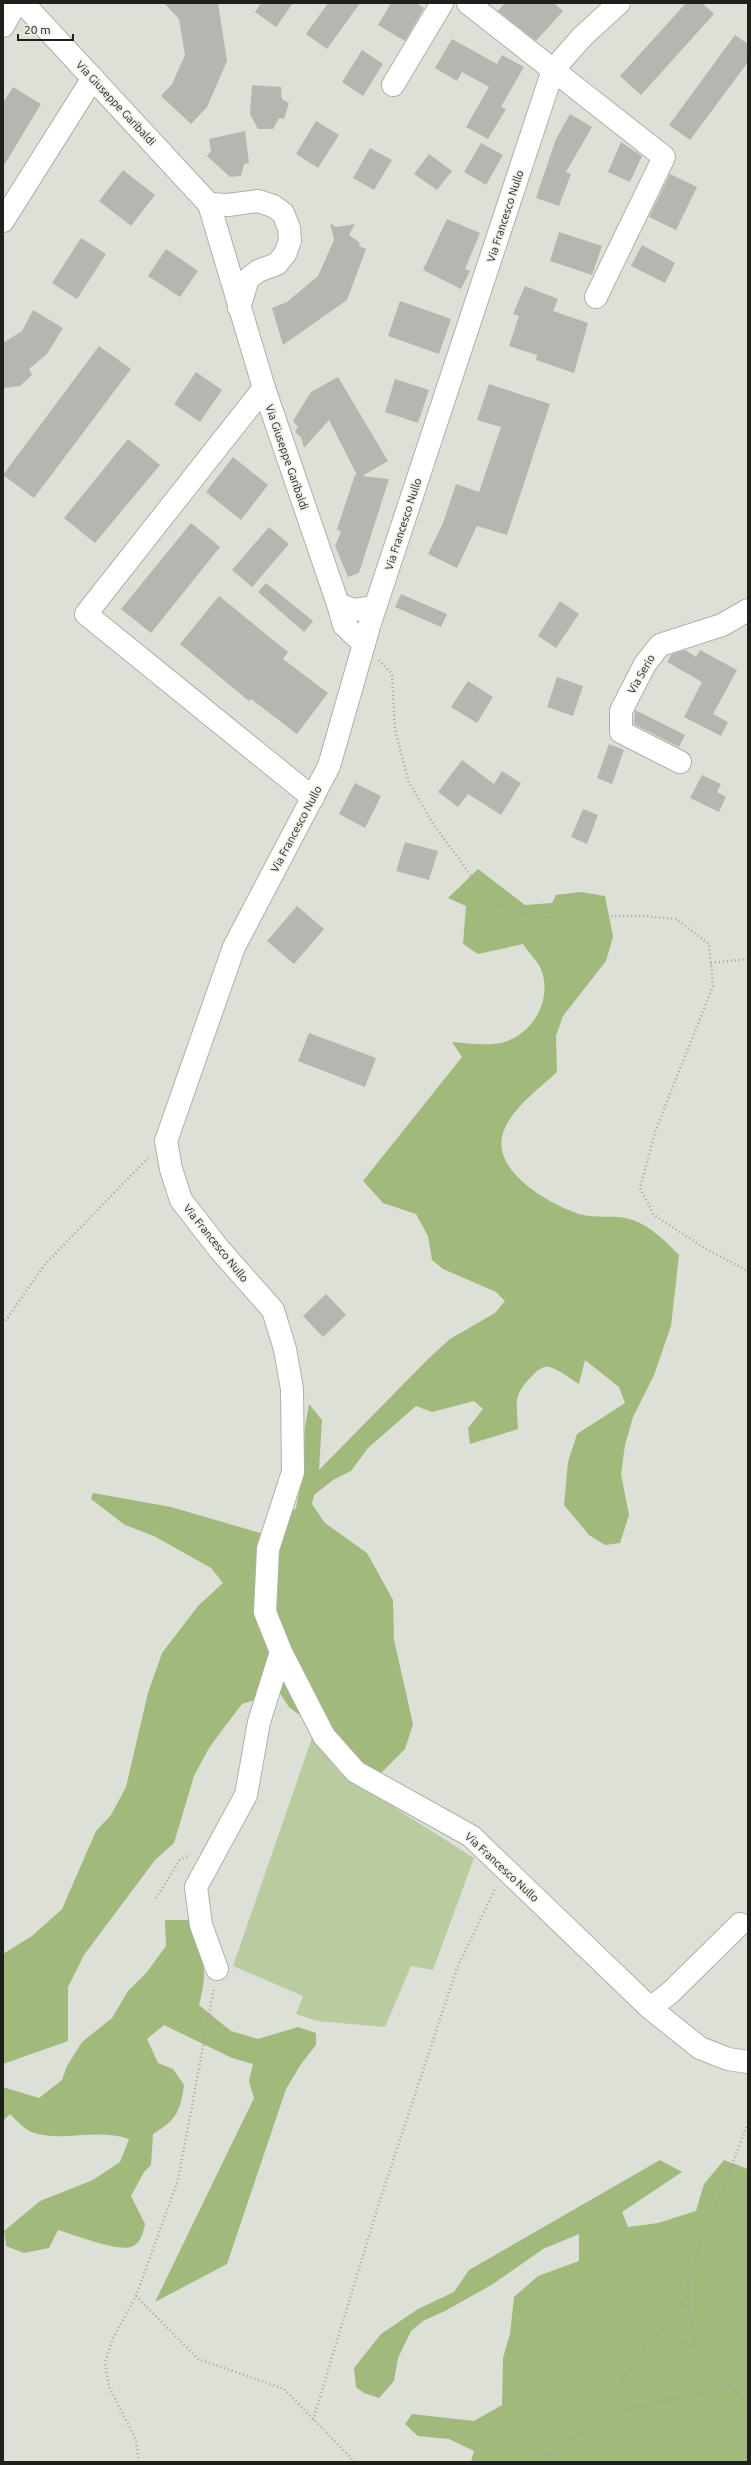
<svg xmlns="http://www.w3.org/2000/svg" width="751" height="2465" viewBox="0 0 751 2465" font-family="Ubuntu,sans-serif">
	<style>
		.green { fill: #bacba0 }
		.forest { fill: #a1b97a }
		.building { fill: #b4b7af }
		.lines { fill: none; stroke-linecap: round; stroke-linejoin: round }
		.minor-casing { stroke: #aeb1a9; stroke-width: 24 }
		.path { stroke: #a3a69e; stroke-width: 2.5; stroke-dasharray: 1 3; stroke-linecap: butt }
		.minor { stroke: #fff; stroke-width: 22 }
		.labels { text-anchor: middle; stroke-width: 3; stroke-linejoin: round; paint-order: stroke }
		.street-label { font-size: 11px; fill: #1e201c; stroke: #eaeee5 }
	</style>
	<rect width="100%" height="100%" fill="#dde0d7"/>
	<polygon class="green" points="312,1738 340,1773 474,1858 433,1970 411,1966 385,2027 317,2021 296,2014 303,1996 233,1966"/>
	<g class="forest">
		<path d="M478,869L525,905L552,903L556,895L581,892L605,896L613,937L606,961L563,1016L556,1036L557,1072C539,1089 514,1106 504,1130C488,1170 549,1204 579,1214C596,1219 617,1214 633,1220C652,1227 665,1241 679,1255L671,1326L654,1375L633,1417L625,1445L621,1474L629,1515L620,1543L605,1545L589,1535L564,1505L568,1462L577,1434L625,1403L619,1387L585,1360L579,1384C569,1378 560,1370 549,1367C542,1366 537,1371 533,1375C512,1396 517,1402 518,1429L470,1444L468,1428L483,1409L474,1401L432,1412L416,1406L368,1448L351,1471L333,1480L314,1495L312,1504L325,1523L367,1553L393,1600L394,1640L413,1724L405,1749L379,1775L289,1707L279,1692L242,1704L223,1729L209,1748L194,1776L174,1843L155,1860L84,1955L68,1987V2041L3,2064V1954L32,1936L62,1909L96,1831L111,1815L126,1787L148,1693L162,1653L198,1606L223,1583L211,1568L154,1536L125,1525L91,1499L93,1493L171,1507L267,1535L296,1508L303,1472L305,1427L309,1404L322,1420L319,1470L428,1359L450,1339L495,1313L505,1301L496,1292L443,1269L432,1260L428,1236L416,1214L383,1203L363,1181L462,1057L452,1042C467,1043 486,1046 501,1043C531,1036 552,1002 542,972C540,963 528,952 523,944L478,954L463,944L466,906L448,898Z"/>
		<path d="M165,1920H191C203,1956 209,1967 199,2005L231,2031L258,2039L298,2027L316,2033V2045L301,2064L286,2089L227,2264L155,2302L254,2098L249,2081L253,2064L232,2058L164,2025L147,2039L158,2063L173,2069L184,2085C180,2113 176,2120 153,2134L151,2165L144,2172L131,2196L145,2224C143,2232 141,2244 131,2247C115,2251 75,2235 58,2230L49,2248L24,2253L6,2246L4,2231L40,2201L93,2180L120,2162L129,2139C97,2128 64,2142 34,2133C26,2131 16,2120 10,2114L3,2121V2087L39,2098L62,2080L67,2066L82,2042L112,2018L128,1991L147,1972L166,1946Z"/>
		<polygon points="660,2160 682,2172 622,2212 628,2227 658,2223 696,2211 704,2184 724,2160 748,2169 748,2462 471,2462 474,2451 449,2439 418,2436 405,2424 412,2414 474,2421 502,2405 503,2358 510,2334 514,2297 538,2276 579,2261 579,2234 543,2249 493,2284 445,2311 423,2321 411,2331 398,2358 394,2381 379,2398 364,2393 356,2387 354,2368 381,2334 418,2309 454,2292 469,2270"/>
	</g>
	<g class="building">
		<polygon points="164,3 218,3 227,61 207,107 191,124 161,96 172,84 185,55 179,19"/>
		<polygon points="261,3 293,3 276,27 255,12"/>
		<polygon points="328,3 360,3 327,49 306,34"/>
		<polygon points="391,3 416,3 424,8 405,41 378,25"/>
		<polygon points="505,3 554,3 563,11 536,41 498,11"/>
		<polygon points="686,3 702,3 714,14 641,95 620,76"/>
		<polygon points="735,35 748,44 748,62 690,140 669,125"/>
		<polygon points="452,39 497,64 502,55 524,67 501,107 506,109 488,139 466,127 489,87 462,72 457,81 435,68"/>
		<polygon points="362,50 383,64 363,96 342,82"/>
		<polygon points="252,85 281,87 282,99 289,103 284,119 279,118 273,129 258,129 250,114"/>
		<polygon points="13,87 41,104 3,167 3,103"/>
		<polygon points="570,114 592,127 566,172 571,174 559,206 536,198 556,139"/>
		<polygon points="316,121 339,135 318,168 296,154"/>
		<polygon points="245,131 249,163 244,164 241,176 230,177 207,156 211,151 209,139"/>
		<polygon points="621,142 642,156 630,182 608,172"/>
		<polygon points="481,143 503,155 486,185 464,172"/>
		<polygon points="370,148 392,160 374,190 353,178"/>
		<polygon points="429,154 452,171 437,190 414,174"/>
		<polygon points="123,170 155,195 131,226 99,201"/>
		<polygon points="670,174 697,187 676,230 649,217"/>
		<polygon points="447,219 480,233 465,269 470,271 461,289 423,270"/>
		<polygon points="330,223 336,227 355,224 349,235 360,243 359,246 366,249 347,300 283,345 272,308 287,302 318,276 334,240"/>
		<polygon points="559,232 602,246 592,275 550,261"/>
		<polygon points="81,238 106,254 77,299 52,283"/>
		<polygon points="642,245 675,263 665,283 631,266"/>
		<polygon points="166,249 198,271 180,297 148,276"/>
		<polygon points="525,286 558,299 553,311 588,323 574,373 536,360 537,355 509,346 519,316 513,314"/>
		<polygon points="400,301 451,319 439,354 388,336"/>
		<polygon points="33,310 63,328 47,354 29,369 32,375 20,386 3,388 3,343 22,331"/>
		<polygon points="99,346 131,369 34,498 3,475"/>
		<polygon points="196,372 222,390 200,422 174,404"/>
		<polygon points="338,377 388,461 362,476 389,479 359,573 348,577 335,546 341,532 337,529 355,475 357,475 329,420 304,448 301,437 295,432 298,427 293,421 311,392"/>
		<polygon points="395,379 429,390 418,423 385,412"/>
		<polygon points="489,384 550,404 507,535 477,526 457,568 428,554 443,523 456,484 479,492 501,427 477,420"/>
		<polygon points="128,439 160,465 95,543 64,518"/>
		<polygon points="233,457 268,485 241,520 206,492"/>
		<polygon points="191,523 220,547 151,633 121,609"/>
		<polygon points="269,527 289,544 252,587 232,570"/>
		<polygon points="266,583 313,621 304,632 258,592"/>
		<polygon points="401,594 447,614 441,627 395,607"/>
		<polygon points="219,596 288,652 283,659 328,693 297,734 251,699 249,701 180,644"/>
		<polygon points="560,601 579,614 556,648 538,636"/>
		<polygon points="685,650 696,657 700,650 737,670 713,714 728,722 721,736 684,717 702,682 667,662 672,654"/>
		<polygon points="557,677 583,686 573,716 547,707"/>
		<polygon points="468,681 493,697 477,723 451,707"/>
		<polygon points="635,710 685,735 679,747 634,724"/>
		<polygon points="609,744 624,750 612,784 597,778"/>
		<polygon points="462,760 494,784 502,771 521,783 501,815 468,794 458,807 438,792"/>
		<polygon points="702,775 721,784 717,792 726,797 719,812 690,798"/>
		<polygon points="355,783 381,796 365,828 339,814"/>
		<polygon points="583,809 598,815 587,844 571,837"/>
		<polygon points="405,842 438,851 429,880 396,871"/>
		<polygon points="297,906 324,929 294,964 267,941"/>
		<polygon points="309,1033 376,1058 365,1087 298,1061"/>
		<polygon points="326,1294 346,1315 323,1337 303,1316"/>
	</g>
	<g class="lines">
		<g class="minor-casing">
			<g id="minor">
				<polyline points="23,3 209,204 264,388 338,604"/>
				<polyline points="468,3 664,157 596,297"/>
				<polyline points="619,3 582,37 553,70 370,623 329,766 234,947 166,1141 171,1169 181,1200 219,1249 273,1310 285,1349 292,1389 293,1472 268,1549 265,1612 281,1652 324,1736 356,1772 471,1836 650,2008 700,2048 728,2059 748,2062"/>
				<polyline points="3,26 16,3"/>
				<polyline points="393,85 442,3"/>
				<polyline points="209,204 228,205 258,201 273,206 283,213 289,228 290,241 285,254 277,264 258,271 248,279 239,308"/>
				<polyline points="3,221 93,78"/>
				<polyline points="264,388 86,614 313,798"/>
				<polyline points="364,644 344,625 338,604 354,610 375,607"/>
				<polyline points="680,762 621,732 621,711 645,664 660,645 722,625 748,610"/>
				<polyline points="217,1969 201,1925 196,1887 246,1795 259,1722 281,1652"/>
				<polyline points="650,2008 670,1993 740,1924"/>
			</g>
		</g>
		<g class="path">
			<polyline points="379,660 392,674 395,731 409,782 432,822 471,876 505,908 538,917 643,916 676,919 709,944 713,986 656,1129 640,1188 654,1215 706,1249 748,1271"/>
			<polyline points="711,963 748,959"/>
			<polyline points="3,1324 46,1263 148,1158"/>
			<polyline points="156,1898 180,1860 190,1855"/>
			<path d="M748,2123L688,2279C688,2301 688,2324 697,2344C703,2359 735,2391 748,2403"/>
			<polyline points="136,2296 198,2359 284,2389 355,2462"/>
			<polyline points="653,2338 688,2298"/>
			<polyline points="603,2416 729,2385"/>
			<polyline points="313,2420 379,2203 457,1968 496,1887"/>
			<polyline points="139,2462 136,2440 109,2387 105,2363 112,2340 136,2296 178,2180 214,1988"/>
			<polyline points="540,2462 603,2416 625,2374 652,2338 697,2345"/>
		</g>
		<use href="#minor" class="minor"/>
	</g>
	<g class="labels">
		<g class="street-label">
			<text transform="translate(116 103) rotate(47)" y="4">Via Giuseppe Garibaldi</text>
			<text transform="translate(505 216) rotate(-72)" y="4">Via Francesco Nullo</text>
			<text transform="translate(287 457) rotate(71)" y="4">Via Giuseppe Garibaldi</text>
			<text transform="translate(403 524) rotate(-72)" y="4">Via Francesco Nullo</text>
			<text transform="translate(641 674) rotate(-60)" y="4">Via Serio</text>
			<text transform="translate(296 829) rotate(-62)" y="4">Via Francesco Nullo</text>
			<text transform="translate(216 1243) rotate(51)" y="4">Via Francesco Nullo</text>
			<text transform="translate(502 1867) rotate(43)" y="4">Via Francesco Nullo</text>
		</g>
	</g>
	<rect width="751" height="2465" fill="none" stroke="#1e201c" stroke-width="8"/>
	<path d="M18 34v6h55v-6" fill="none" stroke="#1e201c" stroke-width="2"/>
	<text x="24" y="34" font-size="12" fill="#1e201c" stroke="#eaeee5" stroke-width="3" paint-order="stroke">20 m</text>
</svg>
